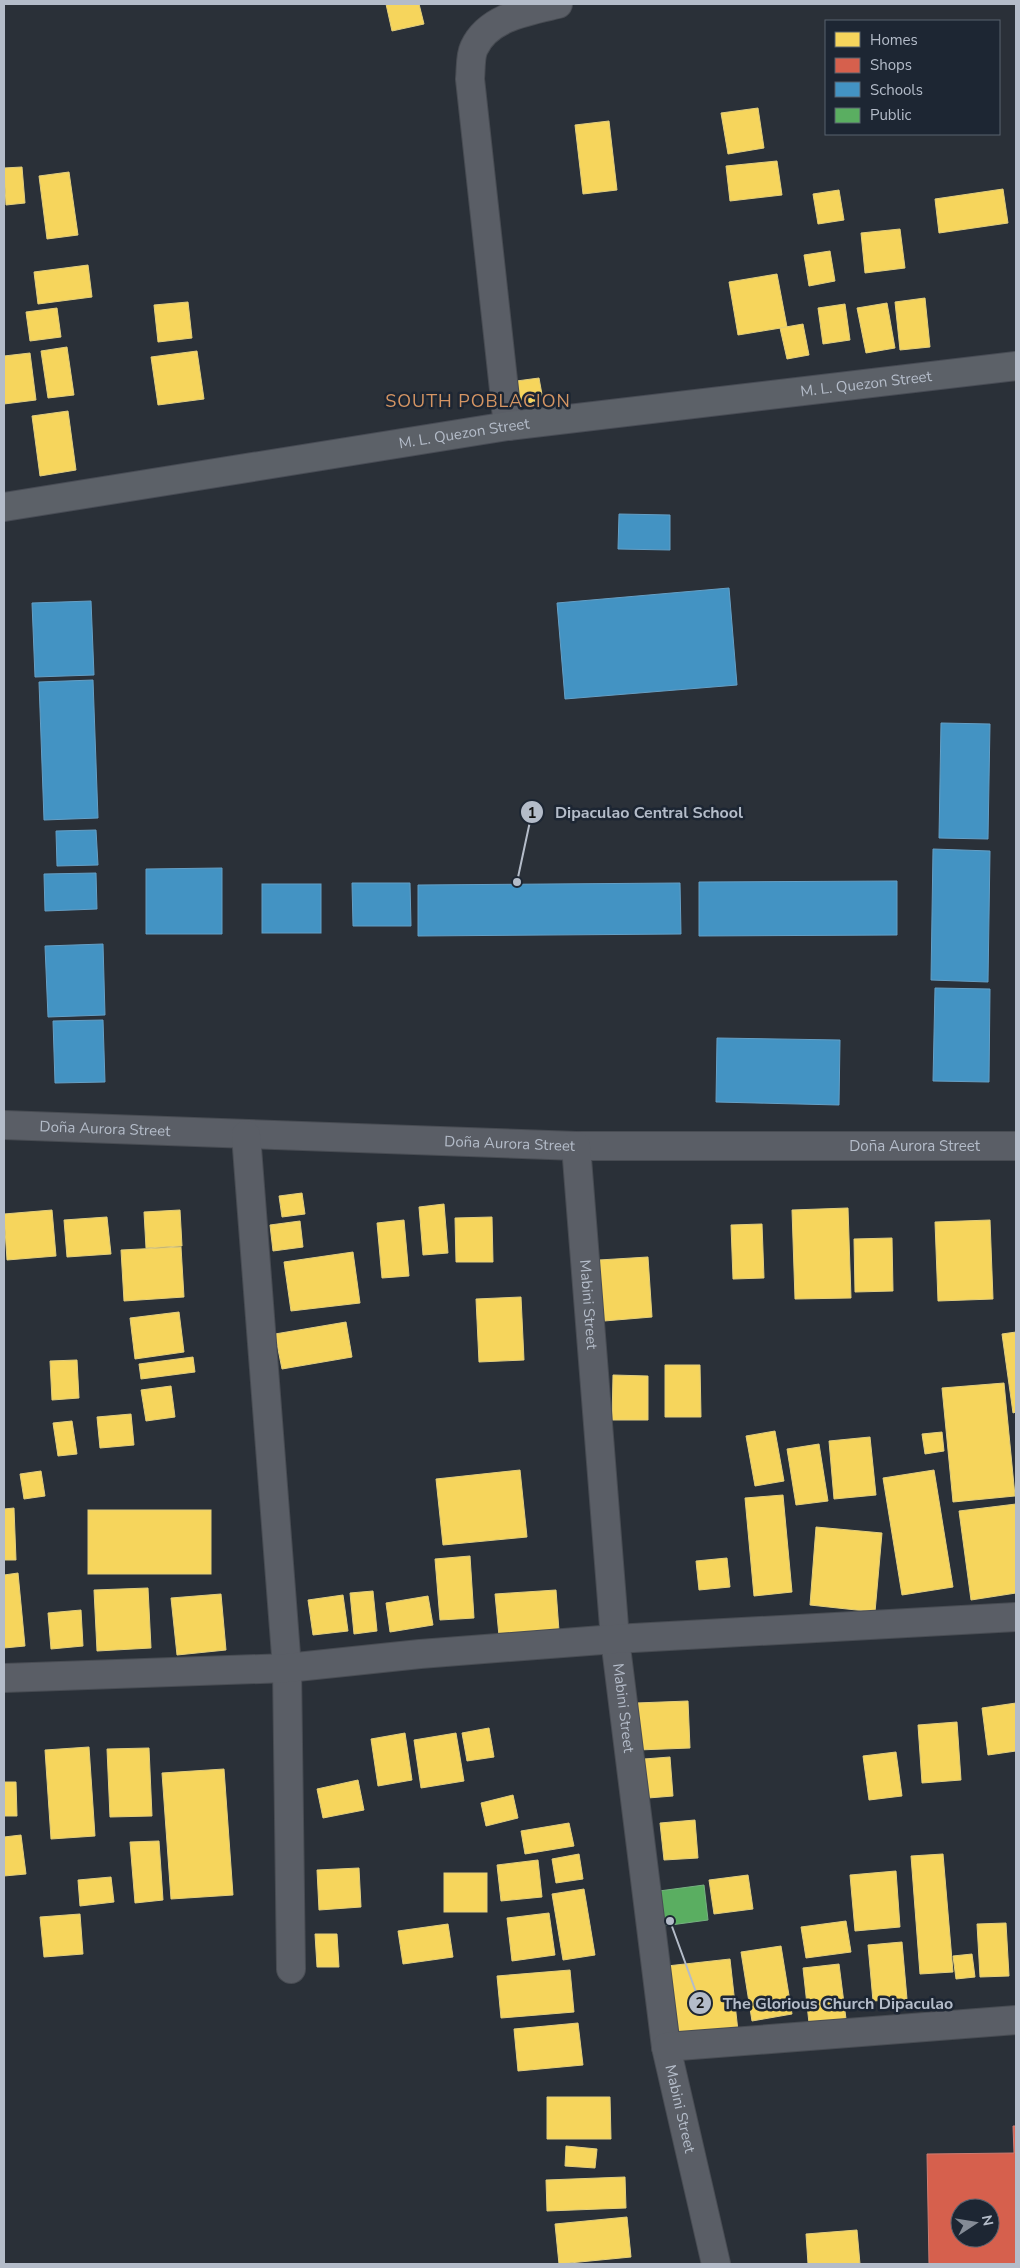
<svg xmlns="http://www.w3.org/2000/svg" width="1020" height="2268" viewBox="0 0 1020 2268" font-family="'Nunito Sans',sans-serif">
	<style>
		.homes { fill: #f6d55c; stroke: #e2ce7d }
		.shops { fill: #d6604d; stroke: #cc7c72; fill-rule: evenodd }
		.schools { fill: #4393c3; stroke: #659fc5 }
		.public { fill: #5aae61; stroke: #75b280 }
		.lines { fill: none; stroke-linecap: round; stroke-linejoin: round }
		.street-casing { stroke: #484c53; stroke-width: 30 }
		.primary-casing { stroke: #484c55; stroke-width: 30 }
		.street { stroke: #5a5e66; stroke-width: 28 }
		.primary { stroke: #5c6168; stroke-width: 28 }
		.labels { text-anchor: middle; stroke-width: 5; stroke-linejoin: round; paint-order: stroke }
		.street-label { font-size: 15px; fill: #b4bcc9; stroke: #1d2633 }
		.quarter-label { font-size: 18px; letter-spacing: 1px; fill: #d59563; stroke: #1d2633 }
		.leader { fill: none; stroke: #b4bcc9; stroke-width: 2 }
		.callout-dot { fill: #b4bcc9; stroke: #1d2633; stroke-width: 2 }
		.mark-label { font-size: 15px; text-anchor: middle; font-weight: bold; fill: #111 }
		.callout-label { font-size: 16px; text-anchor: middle; font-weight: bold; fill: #b4bcc9; stroke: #1d2633; stroke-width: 5; stroke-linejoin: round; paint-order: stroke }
	</style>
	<rect width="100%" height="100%" fill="#2a3038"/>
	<g class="homes">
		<polygon points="386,4 419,4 424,24 392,31"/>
		<polygon points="758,108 764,148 728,154 721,113"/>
		<polygon points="609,121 617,190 583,194 575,125"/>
		<polygon points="777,161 782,195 730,201 726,166"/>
		<polygon points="22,167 25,203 6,205 4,168"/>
		<polygon points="69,172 78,235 47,239 39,176"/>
		<polygon points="1003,189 1008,223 939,233 935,199"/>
		<polygon points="839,190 844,220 818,224 813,194"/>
		<polygon points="900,229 905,268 865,273 861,233"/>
		<polygon points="830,251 835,281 809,286 804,255"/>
		<polygon points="88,265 92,297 38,304 34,272"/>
		<polygon points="777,274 787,327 738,335 729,282"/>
		<polygon points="925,298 930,347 900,350 895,302"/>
		<polygon points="188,302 192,338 158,342 154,305"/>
		<polygon points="887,303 895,348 866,353 857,308"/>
		<polygon points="845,304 850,340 823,344 818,308"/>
		<polygon points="57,308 61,337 30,341 26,312"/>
		<polygon points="803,324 809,355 787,359 780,328"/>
		<polygon points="67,347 74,395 48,398 41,351"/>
		<polygon points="197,351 204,399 158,405 151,357"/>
		<polygon points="30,353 36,400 4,404 4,356"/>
		<polygon points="539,378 543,400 513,406 509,382"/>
		<polygon points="68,411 76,470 40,476 32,416"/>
		<polygon points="302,1193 305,1214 282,1217 279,1196"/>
		<polygon points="444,1204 448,1253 423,1255 419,1207"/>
		<polygon points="848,1208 851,1298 795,1299 792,1210"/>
		<polygon points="52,1210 56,1256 7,1260 4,1214"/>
		<polygon points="180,1210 182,1246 146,1248 144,1212"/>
		<polygon points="107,1217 111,1254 67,1257 64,1220"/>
		<polygon points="492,1217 493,1262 456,1262 455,1218"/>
		<polygon points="404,1220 409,1276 382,1278 377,1223"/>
		<polygon points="990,1220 993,1299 938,1301 935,1222"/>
		<polygon points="300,1221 303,1247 273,1251 270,1225"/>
		<polygon points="762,1224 764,1278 733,1279 731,1225"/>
		<polygon points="892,1238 893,1291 855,1292 854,1239"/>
		<polygon points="181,1247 184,1297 124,1301 121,1250"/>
		<polygon points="353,1252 360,1303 291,1311 284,1262"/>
		<polygon points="648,1257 652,1317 604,1321 599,1260"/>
		<polygon points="521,1297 524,1360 479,1362 476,1299"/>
		<polygon points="179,1312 184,1352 135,1359 130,1318"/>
		<polygon points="346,1322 352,1357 282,1369 275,1334"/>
		<polygon points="1016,1332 1016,1412 1013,1413 1002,1334"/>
		<polygon points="193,1357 195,1372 141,1379 139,1364"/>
		<polygon points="77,1360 79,1398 52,1400 50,1361"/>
		<polygon points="665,1365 700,1365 701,1417 665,1417"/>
		<polygon points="613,1375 648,1376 648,1420 612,1420"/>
		<polygon points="1004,1383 1015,1496 953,1502 942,1388"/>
		<polygon points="171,1386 175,1417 146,1421 141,1390"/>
		<polygon points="131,1414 134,1445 100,1448 97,1417"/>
		<polygon points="72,1421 77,1454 58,1456 53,1423"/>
		<polygon points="775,1431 784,1481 755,1486 746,1436"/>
		<polygon points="942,1432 944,1451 925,1454 922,1434"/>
		<polygon points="870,1437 876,1495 834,1499 829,1441"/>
		<polygon points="819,1444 828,1501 796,1505 787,1449"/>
		<polygon points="520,1470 527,1537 443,1545 436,1479"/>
		<polygon points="934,1470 953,1587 902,1595 883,1478"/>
		<polygon points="41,1471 45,1496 24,1499 20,1474"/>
		<polygon points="783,1495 792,1592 754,1596 745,1498"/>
		<polygon points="1016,1504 1016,1593 971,1600 959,1511"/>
		<polygon points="14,1508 16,1560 4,1560 4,1509"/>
		<rect x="88" y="1510" width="123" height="64"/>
		<polygon points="816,1527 882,1533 875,1612 810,1605"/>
		<polygon points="470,1556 474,1618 440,1620 435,1559"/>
		<polygon points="727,1558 730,1587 699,1590 696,1561"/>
		<polygon points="18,1573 25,1646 4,1648 4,1575"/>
		<polygon points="148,1588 151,1648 97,1651 94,1590"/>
		<polygon points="556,1590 559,1631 499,1636 495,1594"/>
		<polygon points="373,1591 377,1631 354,1634 350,1593"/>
		<polygon points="221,1594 226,1650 177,1655 171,1598"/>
		<polygon points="343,1595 348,1631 313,1635 308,1600"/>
		<polygon points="428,1596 433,1625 390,1632 386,1603"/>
		<polygon points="81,1610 83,1646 51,1649 48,1613"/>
		<polygon points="688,1701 690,1748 638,1750 636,1703"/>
		<polygon points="1016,1703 1016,1751 988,1755 982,1708"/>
		<polygon points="957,1722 961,1780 922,1783 918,1725"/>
		<polygon points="489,1728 494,1757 467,1761 462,1733"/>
		<polygon points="405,1733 412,1780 378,1786 371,1739"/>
		<polygon points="456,1733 464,1781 421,1788 414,1740"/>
		<polygon points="89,1747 95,1836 51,1839 45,1750"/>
		<polygon points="149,1748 152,1816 110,1817 107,1749"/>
		<polygon points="896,1752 902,1796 869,1800 863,1756"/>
		<polygon points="670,1757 673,1796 648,1798 644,1759"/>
		<polygon points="224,1769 233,1895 171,1899 162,1773"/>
		<polygon points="358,1780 364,1810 323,1818 317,1789"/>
		<polygon points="4,1782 16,1782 17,1816 4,1816"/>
		<polygon points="513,1795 518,1818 486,1826 481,1803"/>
		<polygon points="695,1820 698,1858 664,1860 660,1823"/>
		<polygon points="569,1823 574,1846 525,1854 521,1831"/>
		<polygon points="21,1835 26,1874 4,1876 4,1837"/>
		<polygon points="159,1841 163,1900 135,1903 130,1842"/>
		<polygon points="579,1854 583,1879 556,1883 552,1859"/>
		<polygon points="943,1854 953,1972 920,1974 911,1856"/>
		<polygon points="538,1860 542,1897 501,1901 497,1865"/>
		<polygon points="359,1868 361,1907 319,1910 317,1870"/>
		<polygon points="896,1871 900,1927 855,1931 850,1875"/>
		<rect x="444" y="1873" width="43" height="39"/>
		<polygon points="748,1875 753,1909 714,1914 709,1880"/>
		<polygon points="111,1877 114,1902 80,1906 78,1880"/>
		<polygon points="584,1889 595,1955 563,1960 552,1894"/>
		<polygon points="549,1913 555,1955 512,1961 507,1918"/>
		<polygon points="80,1914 83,1954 44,1957 40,1917"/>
		<polygon points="846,1921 851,1952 806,1958 801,1927"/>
		<polygon points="1006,1923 1009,1976 980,1977 977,1924"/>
		<polygon points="448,1924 453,1957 403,1964 398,1931"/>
		<polygon points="315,1934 337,1934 339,1967 317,1967"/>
		<polygon points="902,1942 907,1999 873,2001 868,1945"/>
		<polygon points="781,1946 792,2014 752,2021 741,1952"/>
		<polygon points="972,1954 975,1977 956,1979 953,1956"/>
		<polygon points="730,1959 739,2040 675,2046 667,1966"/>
		<polygon points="839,1964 846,2019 809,2023 803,1968"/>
		<polygon points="570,1970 574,2012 501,2018 497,1976"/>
		<polygon points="578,2023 583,2065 518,2071 514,2029"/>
		<polygon points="547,2097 610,2097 611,2139 547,2139"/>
		<polygon points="566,2146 597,2149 595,2168 565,2166"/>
		<polygon points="625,2177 626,2208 547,2211 546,2180"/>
		<polygon points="627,2217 631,2257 559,2264 555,2224"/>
		<polygon points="857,2230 860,2264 808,2264 806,2234"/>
	</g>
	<path class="shops" d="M1013,2126H1016V2264H929L927,2154L1014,2153ZM960,2208H990V2238H960Z"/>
	<g class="schools">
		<polygon points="619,514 670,515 670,550 618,549"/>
		<polygon points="729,588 737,685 565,699 557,603"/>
		<polygon points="91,601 94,675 35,677 32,603"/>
		<polygon points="93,680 98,818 44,820 39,682"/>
		<polygon points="941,723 990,724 988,839 939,838"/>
		<polygon points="96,830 98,865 57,866 56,831"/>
		<polygon points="933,849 990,851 988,982 931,980"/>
		<polygon points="222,868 222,934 146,934 146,869"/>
		<polygon points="96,873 97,909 45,911 44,874"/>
		<polygon points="897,881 897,935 699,936 699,882"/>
		<polygon points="352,883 410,883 411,926 353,926"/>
		<polygon points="680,883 681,934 418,936 418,885"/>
		<rect x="262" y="884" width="59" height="49"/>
		<polygon points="103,944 105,1015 48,1017 45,946"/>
		<polygon points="935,988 990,989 989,1082 933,1081"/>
		<polygon points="103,1020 105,1082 55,1083 53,1021"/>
		<polygon points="717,1038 840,1040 839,1105 716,1102"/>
	</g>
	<polygon class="public" points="704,1885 708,1920 663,1926 659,1891"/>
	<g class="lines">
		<g class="street-casing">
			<g id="street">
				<path d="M508,426L470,79C471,70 470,56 474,48C488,17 528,11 558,4"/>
				<path id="s1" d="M4,1125L576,1146H1016"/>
				<polyline points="246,1135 287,1668 291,1969"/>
				<path id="s2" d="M576,1146L615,1639L666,2047L716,2264"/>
				<polyline points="4,1678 287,1668 420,1654 615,1639 1016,1617"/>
				<polyline points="666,2047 1016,2020"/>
			</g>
		</g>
		<g class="primary-casing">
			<g id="primary">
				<path id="s3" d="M4,507L508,426L1016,366"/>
			</g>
		</g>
		<use href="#street" class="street"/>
		<use href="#primary" class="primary"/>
	</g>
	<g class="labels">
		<g class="street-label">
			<text dy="5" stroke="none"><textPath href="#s3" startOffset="871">M. L. Quezon Street</textPath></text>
			<text dy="5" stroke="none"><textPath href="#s3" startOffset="466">M. L. Quezon Street</textPath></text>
			<text dy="5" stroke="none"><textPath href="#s1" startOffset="101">Doña Aurora Street</textPath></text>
			<text dy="5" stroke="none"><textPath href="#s1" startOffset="506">Doña Aurora Street</textPath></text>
			<text dy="5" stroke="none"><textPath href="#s1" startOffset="911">Doña Aurora Street</textPath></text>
			<text dy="5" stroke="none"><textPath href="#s2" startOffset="159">Mabini Street</textPath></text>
			<text dy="5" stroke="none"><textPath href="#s2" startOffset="564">Mabini Street</textPath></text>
			<text dy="5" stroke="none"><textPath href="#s2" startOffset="969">Mabini Street</textPath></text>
		</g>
		<g class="quarter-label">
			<text x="478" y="407">SOUTH POBLACION</text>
		</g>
	</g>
	<path class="leader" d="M517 882L532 812M670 1921L700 2003"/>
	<g class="callout-dot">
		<circle cx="517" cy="882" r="5"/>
		<circle cx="670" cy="1921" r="5"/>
		<circle cx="532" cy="812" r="12"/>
		<circle cx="700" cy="2003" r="12"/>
	</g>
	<g class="mark-label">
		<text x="532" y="818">1</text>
		<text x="700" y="2008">2</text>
	</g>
	<g class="callout-label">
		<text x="649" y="818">Dipaculao Central School</text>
		<text x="838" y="2009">The Glorious Church Dipaculao</text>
	</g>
	<rect width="1020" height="2268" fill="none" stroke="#b4bcc9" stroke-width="10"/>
	<rect x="825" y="20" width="175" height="115" fill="#1d2633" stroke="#59626f"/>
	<rect x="835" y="32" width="25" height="15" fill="#f6d55c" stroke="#59626f"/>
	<text x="870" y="45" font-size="15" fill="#b4bcc9">Homes</text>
	<rect x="835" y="58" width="25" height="15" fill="#d6604d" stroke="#59626f"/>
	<text x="870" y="70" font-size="15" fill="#b4bcc9">Shops</text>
	<rect x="835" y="82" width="25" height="15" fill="#4393c3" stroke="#59626f"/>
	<text x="870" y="95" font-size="15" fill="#b4bcc9">Schools</text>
	<rect x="835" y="108" width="25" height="15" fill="#5aae61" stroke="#59626f"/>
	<text x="870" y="120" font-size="15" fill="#b4bcc9">Public</text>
	<g transform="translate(975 2223) rotate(78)"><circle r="24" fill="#1d2633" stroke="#59626f"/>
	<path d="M0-4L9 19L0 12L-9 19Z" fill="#848b96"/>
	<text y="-8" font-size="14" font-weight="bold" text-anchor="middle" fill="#b4bcc9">N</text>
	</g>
</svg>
